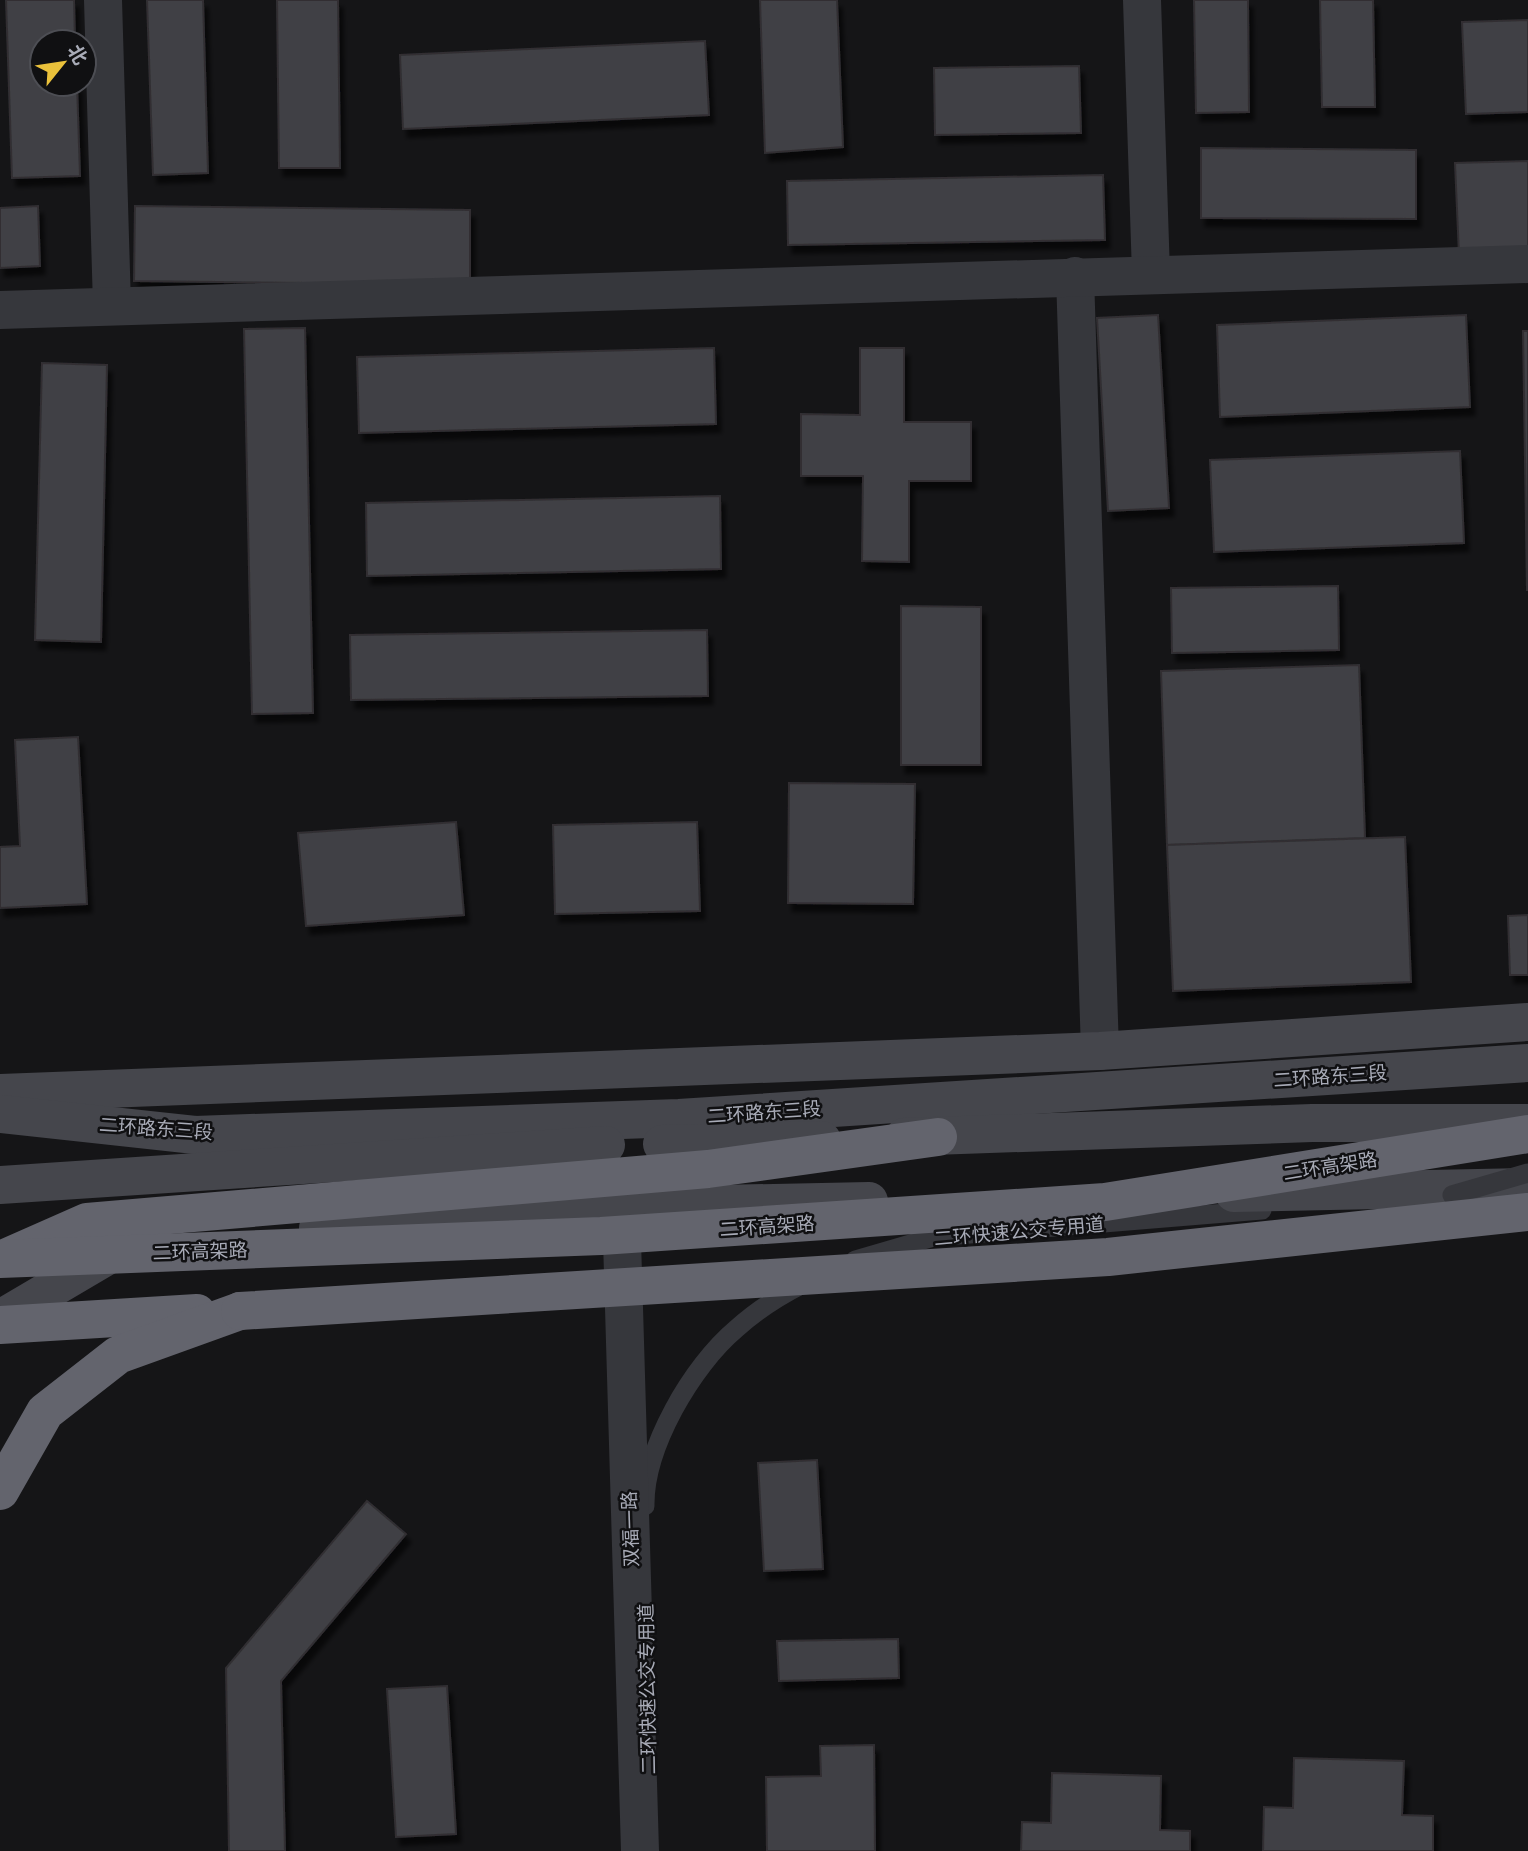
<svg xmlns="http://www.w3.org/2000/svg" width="1528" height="1851" viewBox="0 0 1528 1851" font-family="'DejaVu Sans','Noto Sans SC',sans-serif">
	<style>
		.building { fill: #404044; stroke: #302f33; stroke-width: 2; filter: url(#shadow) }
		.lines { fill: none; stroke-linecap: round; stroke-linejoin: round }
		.lane { stroke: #36373c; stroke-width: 19 }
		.street { stroke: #36373c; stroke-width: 38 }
		.secondary { stroke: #45464c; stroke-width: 38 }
		.highway { stroke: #63646d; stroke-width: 38 }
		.lane-bridge { stroke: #36373c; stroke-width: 19 }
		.highway-bridge { stroke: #63646d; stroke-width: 38 }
		.labels { text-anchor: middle; stroke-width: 5; stroke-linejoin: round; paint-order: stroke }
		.street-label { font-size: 19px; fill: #a8abb7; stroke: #101012 }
	</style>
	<defs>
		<filter id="shadow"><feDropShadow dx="4.5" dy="8" stdDeviation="2" flood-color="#0009"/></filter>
	</defs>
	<rect width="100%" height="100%" fill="#151517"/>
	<g class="building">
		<polygon points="6,0 74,0 75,42 42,42 42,84 77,84 80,176 12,178"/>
		<polygon points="147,0 203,0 208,173 153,175"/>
		<polygon points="277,0 338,0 340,168 279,168"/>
		<polygon points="760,0 837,0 843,147 765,153"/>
		<polygon points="1194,0 1248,0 1249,112 1196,113"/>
		<polygon points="1320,0 1373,0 1375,107 1322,107"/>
		<polygon points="1528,20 1528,112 1466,114 1462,22"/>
		<polygon points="705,41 709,115 403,129 400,55"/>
		<polygon points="1079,66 1081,133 935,135 934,68"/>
		<polygon points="1201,148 1416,150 1416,219 1201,218"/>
		<polygon points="1528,161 1528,252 1459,255 1455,163"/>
		<polygon points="1103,175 1105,240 788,245 787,181"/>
		<polygon points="38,206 40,266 0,268 0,208"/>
		<polygon points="135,206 470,210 470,285 134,281"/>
		<polygon points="1158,315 1169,508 1108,511 1097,318"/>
		<polygon points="1466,315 1470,407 1220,417 1217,325"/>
		<polygon points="305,328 313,713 252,714 244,329"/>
		<polygon points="1523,331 1528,331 1528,590 1527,590"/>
		<polygon points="714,348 716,424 359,433 357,357"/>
		<polygon points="860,348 904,348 904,422 971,422 971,481 909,481 909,562 862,561 863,476 801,476 801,414 860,415"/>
		<polygon points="42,363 107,365 101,642 35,640"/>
		<polygon points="1460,451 1464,543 1214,552 1210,460"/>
		<polygon points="720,496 721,569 367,576 366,503"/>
		<polygon points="1338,586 1339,650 1172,653 1171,588"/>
		<polygon points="901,606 981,607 981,765 901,765"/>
		<polygon points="707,630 708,696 351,700 350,635"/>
		<polygon points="1359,665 1365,838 1167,845 1161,671"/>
		<polygon points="78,737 87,904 0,908 0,847 20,846 15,740"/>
		<polygon points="789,783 915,784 913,904 788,903"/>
		<polygon points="456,822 464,915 306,926 298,833"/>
		<polygon points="697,822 700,911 555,914 553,825"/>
		<polygon points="1405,837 1411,982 1173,991 1167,845"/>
		<polygon points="1528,915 1528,975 1510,975 1508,916"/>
		<polygon points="817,1460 823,1569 764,1571 758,1463"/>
		<polygon points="367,1501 406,1534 281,1681 285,1851 229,1851 226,1668"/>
		<polygon points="898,1639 899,1678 779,1681 777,1641"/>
		<polygon points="447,1686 456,1834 396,1837 387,1689"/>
		<polygon points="874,1745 875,1851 767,1851 766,1777 821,1776 820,1746"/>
		<polygon points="1294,1758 1404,1761 1402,1815 1433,1816 1433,1851 1263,1851 1264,1807 1293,1808"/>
		<polygon points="1052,1773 1161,1776 1160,1830 1190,1831 1190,1851 1021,1851 1022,1822 1051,1823"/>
	</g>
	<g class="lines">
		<g class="lane">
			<polyline points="855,1260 934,1237 1262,1210"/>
			<path d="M645,1506C644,1448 692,1366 736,1329C756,1311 779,1296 803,1284"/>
		</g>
		<g class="street">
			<polyline points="103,0 112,306"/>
			<polyline points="1142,0 1151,274"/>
			<polyline points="1075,276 1100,1051"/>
			<polyline points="0,310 1528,264"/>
			<polyline points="621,1206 640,1851"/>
		</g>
		<g class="secondary">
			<polyline points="0,1093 1100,1051 1528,1022"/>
			<polyline points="0,1114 195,1135 679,1118 1528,1063"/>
			<polyline points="904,1137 1312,1123 1526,1123"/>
			<polyline points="662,1144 822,1140"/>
			<polyline points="0,1185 606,1145"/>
			<polyline points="1234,1193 1528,1187"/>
			<polyline points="318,1228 621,1206 869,1201"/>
			<polyline points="0,1319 119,1249"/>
		</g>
		<g class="highway">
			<polyline points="5,1258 87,1222 708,1169 938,1137"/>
			<polyline points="0,1325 197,1313"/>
			<polyline points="0,1491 45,1412 118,1355 240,1311"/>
		</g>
		<polyline class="lane-bridge" points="1452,1195 1528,1173"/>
		<g class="highway-bridge">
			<polyline points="0,1259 601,1236 1105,1202 1528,1134"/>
			<polyline points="240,1311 1108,1257 1528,1212"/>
		</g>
	</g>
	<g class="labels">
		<g class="street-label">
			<text transform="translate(1330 1076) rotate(-4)" y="7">二环路东三段</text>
			<text transform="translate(764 1112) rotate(-4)" y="7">二环路东三段</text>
			<text transform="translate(156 1128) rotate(4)" y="7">二环路东三段</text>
			<text transform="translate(1330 1166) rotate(-9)" y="7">二环高架路</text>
			<text transform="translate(767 1226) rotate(-4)" y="7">二环高架路</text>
			<text transform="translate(1019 1231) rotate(-5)" y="7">二环快速公交专用道</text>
			<text transform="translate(200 1251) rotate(-2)" y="7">二环高架路</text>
			<text transform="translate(630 1529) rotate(-92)" y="7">双福一路</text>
			<text transform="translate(647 1689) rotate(-91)" y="7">二环快速公交专用道</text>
		</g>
	</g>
	<g transform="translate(63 63) rotate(60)"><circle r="33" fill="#101012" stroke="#4d4e54" stroke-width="2"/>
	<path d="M0-5L12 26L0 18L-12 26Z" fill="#eac13b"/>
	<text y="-10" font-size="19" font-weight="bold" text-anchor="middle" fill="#a8abb7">北</text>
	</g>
</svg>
